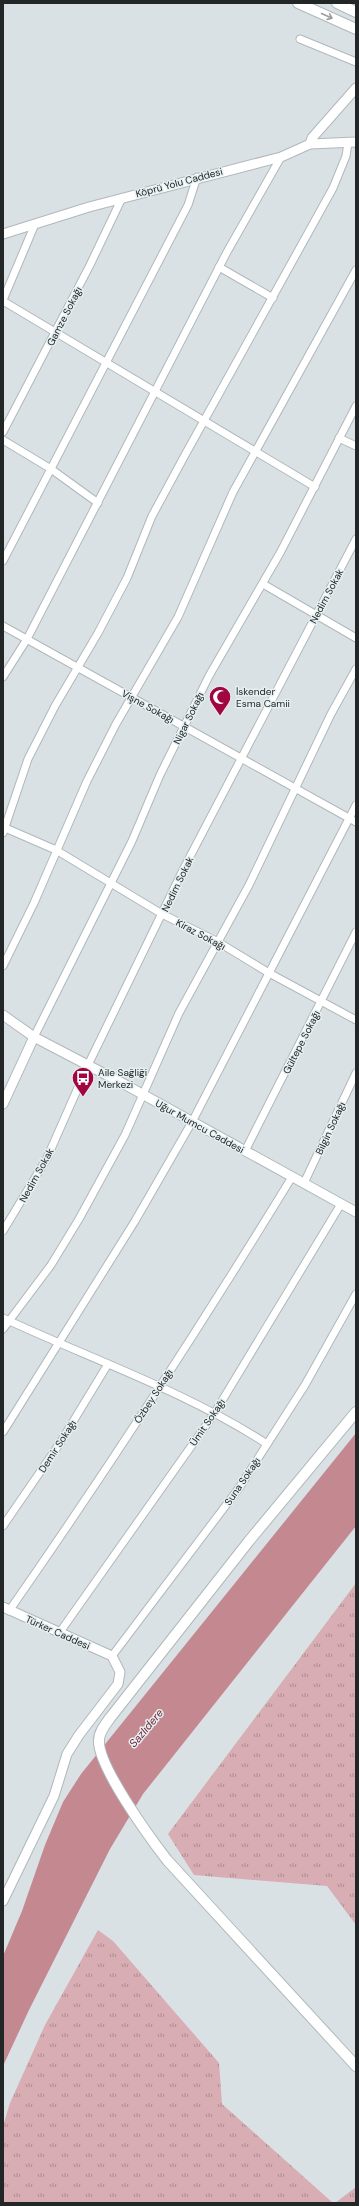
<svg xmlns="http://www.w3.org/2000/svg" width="359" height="2206" viewBox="0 0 359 2206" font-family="'DM Sans',sans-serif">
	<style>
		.grass { fill: url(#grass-tufts) }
		.water { fill: #c48890 }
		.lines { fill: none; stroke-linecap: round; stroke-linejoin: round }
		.minor-casing { stroke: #b0b8ba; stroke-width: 9 }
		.tertiary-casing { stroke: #b0b8ba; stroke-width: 11 }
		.secondary-casing { stroke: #b0b8ba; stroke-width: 12 }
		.minor { stroke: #fff; stroke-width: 7 }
		.tertiary { stroke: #fff; stroke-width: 9 }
		.secondary { stroke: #fff; stroke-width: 10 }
		.oneway { stroke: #9c9d9d }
		.labels { text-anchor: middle; stroke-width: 3; stroke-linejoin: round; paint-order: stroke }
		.street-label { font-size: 10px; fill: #222626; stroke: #e6eff1 }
		.poi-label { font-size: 10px; fill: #222626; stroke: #e6eff1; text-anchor: start }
		.water-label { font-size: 11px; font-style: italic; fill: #6d2434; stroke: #e6eff1 }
	</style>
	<defs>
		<pattern id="grass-tufts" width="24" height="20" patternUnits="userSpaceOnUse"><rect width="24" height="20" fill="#d8adb3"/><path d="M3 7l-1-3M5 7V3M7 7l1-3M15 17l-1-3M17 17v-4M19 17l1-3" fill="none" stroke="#af8d91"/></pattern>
	</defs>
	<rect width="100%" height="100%" fill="#d9e1e4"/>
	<g class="grass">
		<polygon points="356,1583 356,1925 327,1886 194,1875 168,1834"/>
		<polygon points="98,1930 113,1941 219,2063 222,2104 333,2203 3,2203 3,2126 10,2103 45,2025"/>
		<polygon points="356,2187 356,2203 335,2203"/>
	</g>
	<polygon class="water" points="356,1433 356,1526 143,1794 110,1849 29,2010 3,2066 3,1956 22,1911 45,1845 63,1802 81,1774"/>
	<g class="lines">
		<g class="minor-casing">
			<g id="minor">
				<polyline points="300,39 356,62"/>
				<polyline points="219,267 273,298"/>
				<polyline points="3,300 35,224"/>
				<polyline points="3,301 315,487"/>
				<polyline points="3,432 90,265 122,198"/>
				<polyline points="339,438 356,446"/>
				<polyline points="3,440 51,469 98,503"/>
				<polyline points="3,561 188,205 197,177"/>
				<polyline points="263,584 356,638"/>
				<polyline points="3,626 356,822"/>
				<polyline points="3,677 27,639 227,252 281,157"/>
				<polyline points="3,827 56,850 162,914 218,942 269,973 356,1020"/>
				<polyline points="3,833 28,759 55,706 98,633 127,578 152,516 185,455 333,188 346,156 348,143"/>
				<polyline points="3,966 34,903 87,781 116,724 178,617 233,492 356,270"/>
				<polyline points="34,1037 132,841 160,775 209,676 280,553 356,406"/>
				<polyline points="245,1151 356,932"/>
				<polyline points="304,1183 356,1073"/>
				<polyline points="3,1231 47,1158 88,1065 184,868 356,539"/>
				<path d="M3,1318C91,1359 185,1391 267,1444"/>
				<polyline points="3,1329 51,1265 79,1219 125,1135 179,1013 249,885 331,714 356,669"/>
				<polyline points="3,1432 135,1221 192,1122 356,805"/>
				<polyline points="3,1526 60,1443 108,1364"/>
				<path d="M9,1611C108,1469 202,1324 292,1177"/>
				<polyline points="60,1632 214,1414 341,1204"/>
				<polyline points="112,1656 239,1488 305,1385 356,1294"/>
			</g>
		</g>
		<g class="tertiary-casing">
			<g id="tertiary">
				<polyline points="310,144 312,138 356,88"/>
				<polyline points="3,234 89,207 281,157 310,144 356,142"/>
				<polyline points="3,1015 34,1037 124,1084 356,1212"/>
				<polyline points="3,1104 34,1037"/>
				<polyline points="3,1607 112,1656 120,1672 118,1684 79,1735 67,1754 54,1796 3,1901"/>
			</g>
		</g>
		<g class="secondary-casing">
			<g id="secondary">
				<polyline points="298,3 356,29"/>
				<polyline points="337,3 356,12"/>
				<path d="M356,1412L249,1541L110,1718C105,1725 99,1732 99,1740C97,1765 150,1838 167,1860L356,2066"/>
			</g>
		</g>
		<use href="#minor" class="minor"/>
		<use href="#tertiary" class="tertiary"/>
		<use href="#secondary" class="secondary"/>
	</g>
	<defs><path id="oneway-shaft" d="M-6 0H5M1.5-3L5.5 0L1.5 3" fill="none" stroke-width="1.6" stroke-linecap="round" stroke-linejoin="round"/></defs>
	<use class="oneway" href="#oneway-shaft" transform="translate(327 16) rotate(24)"/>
	<defs>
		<g id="mosque-pin" transform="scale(1.15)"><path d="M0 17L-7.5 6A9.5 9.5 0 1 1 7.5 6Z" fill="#a20641" stroke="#e6eff1"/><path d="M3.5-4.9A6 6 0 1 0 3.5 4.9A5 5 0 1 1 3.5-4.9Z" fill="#fff"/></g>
		<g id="bus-pin" transform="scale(1.15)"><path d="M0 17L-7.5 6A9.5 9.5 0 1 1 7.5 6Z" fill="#a20641" stroke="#e6eff1"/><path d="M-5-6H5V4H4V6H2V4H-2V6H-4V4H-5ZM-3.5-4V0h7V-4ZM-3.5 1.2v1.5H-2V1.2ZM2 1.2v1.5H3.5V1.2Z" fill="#fff"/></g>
	</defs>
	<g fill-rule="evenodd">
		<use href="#mosque-pin" x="220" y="697"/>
		<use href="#bus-pin" x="83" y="1078"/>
	</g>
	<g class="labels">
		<g class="street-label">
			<text transform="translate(179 182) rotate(-15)" y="4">Köprü Yolu Caddesi</text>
			<text transform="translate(64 316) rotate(-63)" y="4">Gamze Sokağı</text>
			<text transform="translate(326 596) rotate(-62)" y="4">Nedim Sokak</text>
			<text transform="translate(148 706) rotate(29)" y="4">Vişne Sokağı</text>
			<text transform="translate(188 718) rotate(-64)" y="4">Nigar Sokağı</text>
			<text transform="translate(177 884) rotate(-64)" y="4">Nedim Sokak</text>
			<text transform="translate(201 934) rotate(28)" y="4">Kiraz Sokağı</text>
			<text transform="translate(301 1042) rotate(-63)" y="4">Gültepe Sokağı</text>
			<text transform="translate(200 1126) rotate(29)" y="4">Uğur Mumcu Caddesi</text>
			<text transform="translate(330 1128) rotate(-65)" y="4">Bilgin Sokağı</text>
			<text transform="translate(36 1175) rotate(-61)" y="4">Nedim Sokak</text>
			<text transform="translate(153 1396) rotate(-57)" y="4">Özbey Sokağı</text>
			<text transform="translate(207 1422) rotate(-56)" y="4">Ümit Sokağı</text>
			<text transform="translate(57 1446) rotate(-57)" y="4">Demir Sokağı</text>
			<text transform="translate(242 1481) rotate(-56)" y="4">Suna Sokağı</text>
			<text transform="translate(58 1632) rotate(24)" y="4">Türker Caddesi</text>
		</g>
		<g class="poi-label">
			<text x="236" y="695">İskender<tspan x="236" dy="12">Esma Camii</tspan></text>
			<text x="98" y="1076">Aile Sağliği<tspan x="98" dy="12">Merkezi</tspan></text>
		</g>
		<g class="water-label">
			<text transform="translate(146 1728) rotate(-50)" y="4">Sazlıdere</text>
		</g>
	</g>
	<rect width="359" height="2206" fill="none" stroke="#222626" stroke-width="8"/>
</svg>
